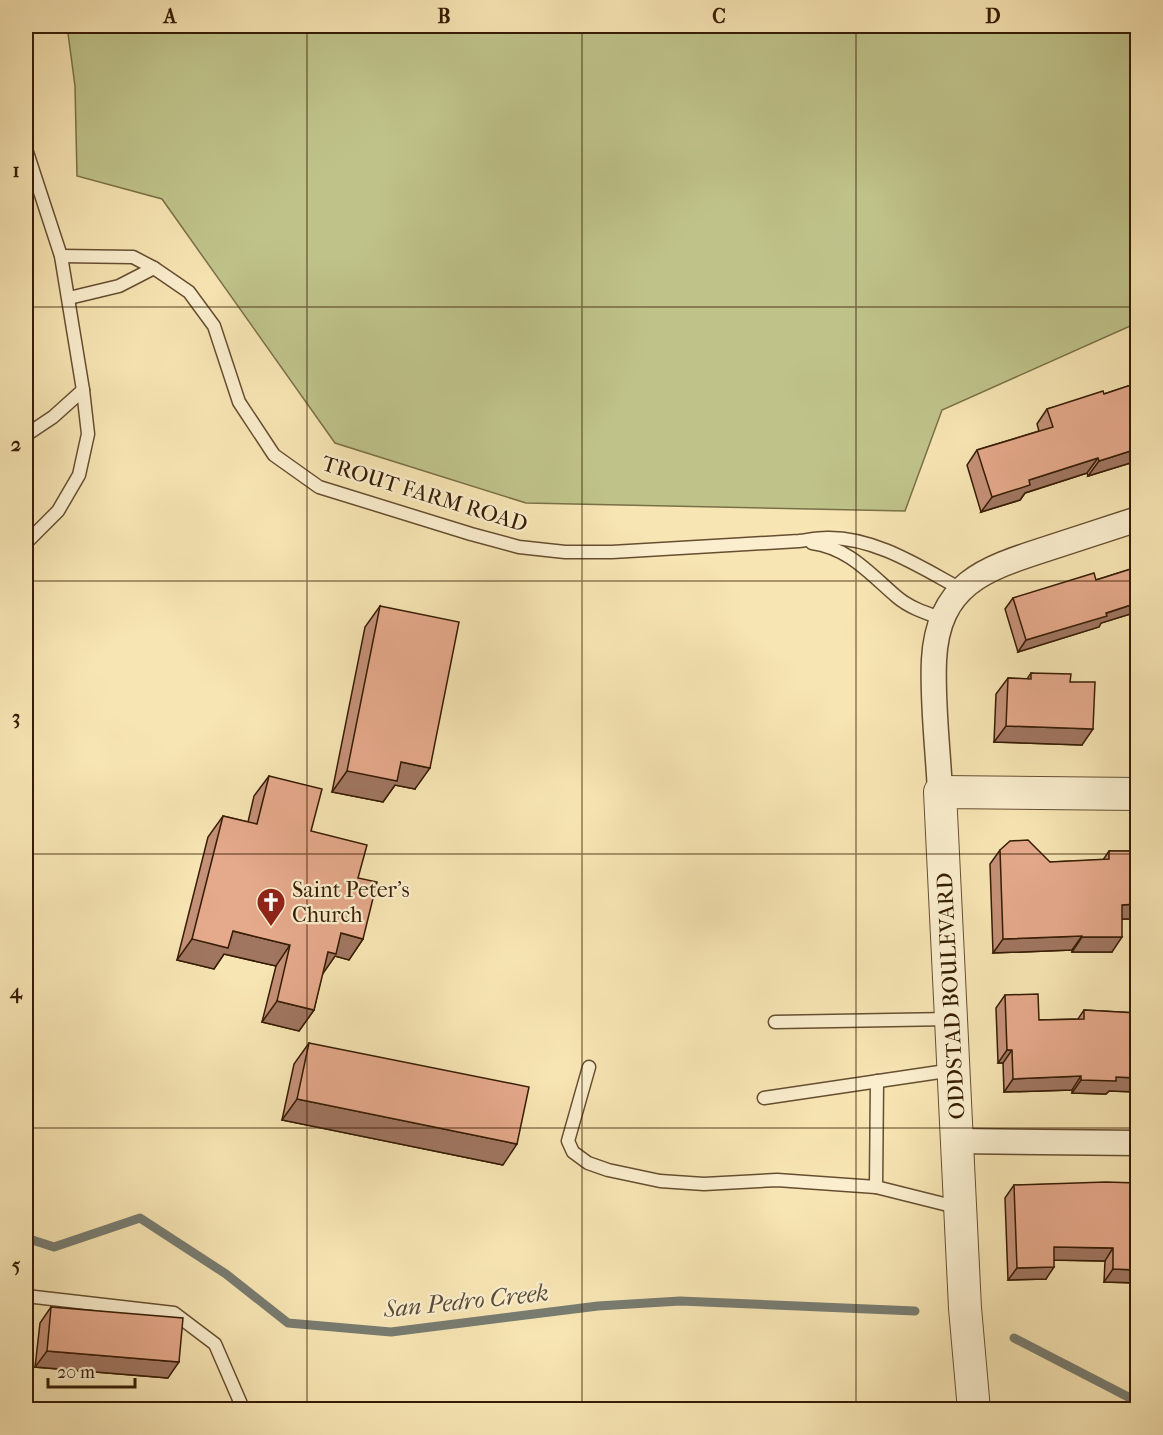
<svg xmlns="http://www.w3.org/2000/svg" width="1163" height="1435" viewBox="0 0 1163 1435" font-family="'IM FELL French Canon',serif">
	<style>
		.green { fill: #bfc38a; stroke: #7a7047; stroke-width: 1.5 }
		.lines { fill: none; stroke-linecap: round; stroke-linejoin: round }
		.stream { stroke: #787c71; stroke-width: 9 }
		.service-casing { stroke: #664e30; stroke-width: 15 }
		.minor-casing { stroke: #664e30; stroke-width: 27 }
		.tertiary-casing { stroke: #664e30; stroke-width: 34 }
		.service { stroke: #faeece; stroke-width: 12 }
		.minor { stroke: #faeece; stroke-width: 24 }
		.tertiary { stroke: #faeece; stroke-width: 32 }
		.wall { fill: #c59178; stroke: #361c04; stroke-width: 1.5 }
		.shaded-wall { fill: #a07661; stroke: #361c04; stroke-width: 1.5 }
		.building { fill: #e5a98b; stroke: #361c04; stroke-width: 1.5 }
		.grid { fill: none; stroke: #361c04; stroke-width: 1.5; stroke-opacity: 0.55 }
		.labels { text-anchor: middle; stroke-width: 4.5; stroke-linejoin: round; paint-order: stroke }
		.street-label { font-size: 22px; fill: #361c04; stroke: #faeece }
		.poi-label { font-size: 22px; fill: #361c04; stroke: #faeece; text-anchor: start }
		.water-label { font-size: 24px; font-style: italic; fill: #574c3a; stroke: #faeece }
		.neatline { fill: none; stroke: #361c04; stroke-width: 2 }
		.grid-label { font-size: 20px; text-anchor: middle; font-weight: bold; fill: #361c04 }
	</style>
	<rect width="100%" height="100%" fill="#f7e5b3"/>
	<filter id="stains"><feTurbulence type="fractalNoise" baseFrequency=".00333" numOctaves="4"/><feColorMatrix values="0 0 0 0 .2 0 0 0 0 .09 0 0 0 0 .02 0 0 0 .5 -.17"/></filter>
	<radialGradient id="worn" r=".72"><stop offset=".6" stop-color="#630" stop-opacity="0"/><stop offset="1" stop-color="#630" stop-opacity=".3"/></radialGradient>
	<polygon class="green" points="67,26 1137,26 1137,323 942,410 905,511 526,503 335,443 162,199 77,176 75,86"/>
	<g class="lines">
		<g class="stream">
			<polyline points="26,1238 54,1247 140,1218 226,1274 288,1323 391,1332 598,1306 680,1301 915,1311"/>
			<polyline points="1014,1338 1138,1402"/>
		</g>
		<g class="service-casing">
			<g id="service">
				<polyline points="26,149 61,256 83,390 88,434 79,475 58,511 26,543"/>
				<polyline points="61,256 133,257 154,268 119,286 69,298"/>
				<path d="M154,268L189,292L214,326L239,402L274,455L319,487L471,534L519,547L565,552H612L799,541C808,540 817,538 827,538C875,537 920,567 961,589"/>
				<polyline points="26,435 53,417 83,390"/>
				<path d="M812,543C849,548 870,574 897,597C910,608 926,613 943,619"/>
				<polyline points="775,1022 950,1019"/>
				<polyline points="589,1067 568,1141 573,1152 588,1163 608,1170 660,1181 704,1184 777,1180 876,1187 960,1208"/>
				<polyline points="764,1098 953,1070"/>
				<polyline points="876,1187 877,1081"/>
				<polyline points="26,1296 174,1313 215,1344 241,1404"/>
			</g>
		</g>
		<g class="minor-casing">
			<g id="minor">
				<path d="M940,792C938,748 932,703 934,660C938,584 984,569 1046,549C1077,539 1107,529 1138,519"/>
				<polyline points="957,1141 1138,1143"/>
			</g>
		</g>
		<g class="tertiary-casing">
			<polyline id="tertiary" points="974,1410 965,1308 940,792 1138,794"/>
		</g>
		<use href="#service" class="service"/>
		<use href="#minor" class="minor"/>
		<use href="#tertiary" class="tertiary"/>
	</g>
	<g class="wall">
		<polygon points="1137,383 1137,461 1088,476 1087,473 1025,493 1020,500 981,512 967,465 977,450 1039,431 1037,424 1047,409 1104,394"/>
		<polygon points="1137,567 1137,612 1101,623 1099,627 1018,652 1005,609 1013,598 1096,580"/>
		<polygon points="380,606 415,789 395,785 383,802 332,792 365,627"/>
		<polygon points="1031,673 1070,682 1082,745 994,742 996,694 1008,678 1027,679"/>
		<polygon points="269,776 311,831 358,878 363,939 349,960 335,956 322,974 314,1010 299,1031 262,1022 276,966 224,954 214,969 177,960 208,837 223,816 248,822 254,796"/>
		<polygon points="1000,850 1050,862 1103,860 1109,851 1137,851 1137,919 1122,919 1112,952 1072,952 1072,950 993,953 990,864"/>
		<polygon points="1005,995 1039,1020 1078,1019 1084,1010 1137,1013 1137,1092 1109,1091 1106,1094 1072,1093 1072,1090 1004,1092 1003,1063 998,1063 996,1008"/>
		<polygon points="309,1043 503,1165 282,1120 294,1064"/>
		<polygon points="1137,1183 1137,1283 1104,1282 1105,1261 1054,1260 1046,1279 1008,1280 1005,1198 1014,1185"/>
		<polygon points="51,1307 168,1378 35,1367 40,1323"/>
	</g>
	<g class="shaded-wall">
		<polygon points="1137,449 1137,461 1088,476 1099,461"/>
		<polygon points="1098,458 1087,473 1025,493 1020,500 981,512 992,497 1029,480"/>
		<polygon points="1137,603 1137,612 1101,623 1099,627 1018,652 1026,640"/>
		<polygon points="1006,726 1093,729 1082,745 994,742"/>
		<polygon points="401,762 430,768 415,789 395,785 383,802 332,792 347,771"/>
		<polygon points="1137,904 1137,919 1112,919 1122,905"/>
		<polygon points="233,931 290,945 276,966 224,954 214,969 177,960 192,939"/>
		<polygon points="341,933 363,939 349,960 335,956 322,975 313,973"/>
		<polygon points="1082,936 1072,950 993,953 1003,939"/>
		<polygon points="1082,937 1122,937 1112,952 1072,952"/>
		<polygon points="277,1001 314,1010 299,1031 262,1022"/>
		<polygon points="1007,1050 1012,1050 1003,1063 998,1063"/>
		<polygon points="1081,1076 1072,1090 1004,1092 1013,1079"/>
		<polygon points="1116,1077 1137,1078 1137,1092 1109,1091 1106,1094 1072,1093 1081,1080"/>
		<polygon points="297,1099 517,1144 503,1165 282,1120"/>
		<polygon points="1054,1247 1113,1248 1105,1261 1045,1260"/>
		<polygon points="1054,1267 1046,1279 1008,1280 1017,1268"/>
		<polygon points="1113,1269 1137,1270 1137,1283 1104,1282"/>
		<polygon points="47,1351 179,1362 168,1378 35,1367"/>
	</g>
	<g class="building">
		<polygon points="1137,383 1137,449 1099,461 1098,458 1029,480 1030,485 992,497 977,450 1053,427 1047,409 1103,391 1104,394"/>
		<polygon points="1137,567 1137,603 1106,613 1107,616 1026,640 1013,598 1094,573 1096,580"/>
		<polygon points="380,606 459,622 430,768 401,762 397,781 347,771"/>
		<polygon points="1031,673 1071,674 1070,682 1095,682 1093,729 1006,726 1008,678 1031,679"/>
		<polygon points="269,776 322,789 311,831 367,845 358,878 377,882 363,939 341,933 336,954 328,952 314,1010 277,1001 290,945 233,931 228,948 192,939 223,816 257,824"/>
		<polygon points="1028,840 1050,862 1109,859 1109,851 1137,851 1137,904 1122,905 1122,937 1082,937 1082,936 1003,939 1000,850 1010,841"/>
		<polygon points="1038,994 1039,1020 1084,1019 1084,1010 1137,1013 1137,1078 1116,1077 1116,1081 1081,1080 1081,1076 1013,1079 1012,1050 1007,1050 1005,995"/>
		<polygon points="309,1043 529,1087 517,1144 297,1099"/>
		<polygon points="1106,1182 1137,1183 1137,1270 1113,1269 1113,1248 1054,1247 1054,1267 1017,1268 1014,1185"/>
		<polygon points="51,1307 183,1318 179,1362 47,1351"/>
	</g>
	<path class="grid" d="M307,26V1410M582,26V1410M856,26V1410M26,307H1138M26,581H1138M26,854H1138M26,1128H1138"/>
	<defs>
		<g id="church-pin" transform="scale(1.5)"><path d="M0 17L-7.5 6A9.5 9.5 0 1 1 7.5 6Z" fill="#8f2418" stroke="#faeece"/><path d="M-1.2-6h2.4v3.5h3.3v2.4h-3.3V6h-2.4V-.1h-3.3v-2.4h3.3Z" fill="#fff"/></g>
	</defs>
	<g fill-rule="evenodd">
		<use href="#church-pin" x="271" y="902"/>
	</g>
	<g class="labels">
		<g class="street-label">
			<text transform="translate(425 493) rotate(17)" y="8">TROUT FARM ROAD</text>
			<text transform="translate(950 996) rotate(-93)" y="8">ODDSTAD BOULEVARD</text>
		</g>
		<g class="poi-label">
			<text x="292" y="897">Saint Peter's<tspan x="292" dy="25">Church</tspan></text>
		</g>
		<g class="water-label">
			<text transform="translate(466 1301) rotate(-6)" y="8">San Pedro Creek</text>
		</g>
	</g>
	<rect width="1163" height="1435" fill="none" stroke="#f7e5b3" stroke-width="66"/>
	<path d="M48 1378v9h87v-9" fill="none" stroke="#361c04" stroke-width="3"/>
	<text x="57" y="1378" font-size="18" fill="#361c04" stroke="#faeece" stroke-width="4.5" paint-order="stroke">20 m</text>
	<rect x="33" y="33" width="1097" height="1369" class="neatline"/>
	<g class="grid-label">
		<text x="170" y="23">A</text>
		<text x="444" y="23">B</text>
		<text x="719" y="23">C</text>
		<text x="993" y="23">D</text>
		<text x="16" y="177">1</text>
		<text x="16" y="451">2</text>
		<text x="16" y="724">3</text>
		<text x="16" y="998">4</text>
		<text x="16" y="1272">5</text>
	</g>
	<rect width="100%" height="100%" filter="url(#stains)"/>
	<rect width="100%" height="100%" fill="url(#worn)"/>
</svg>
